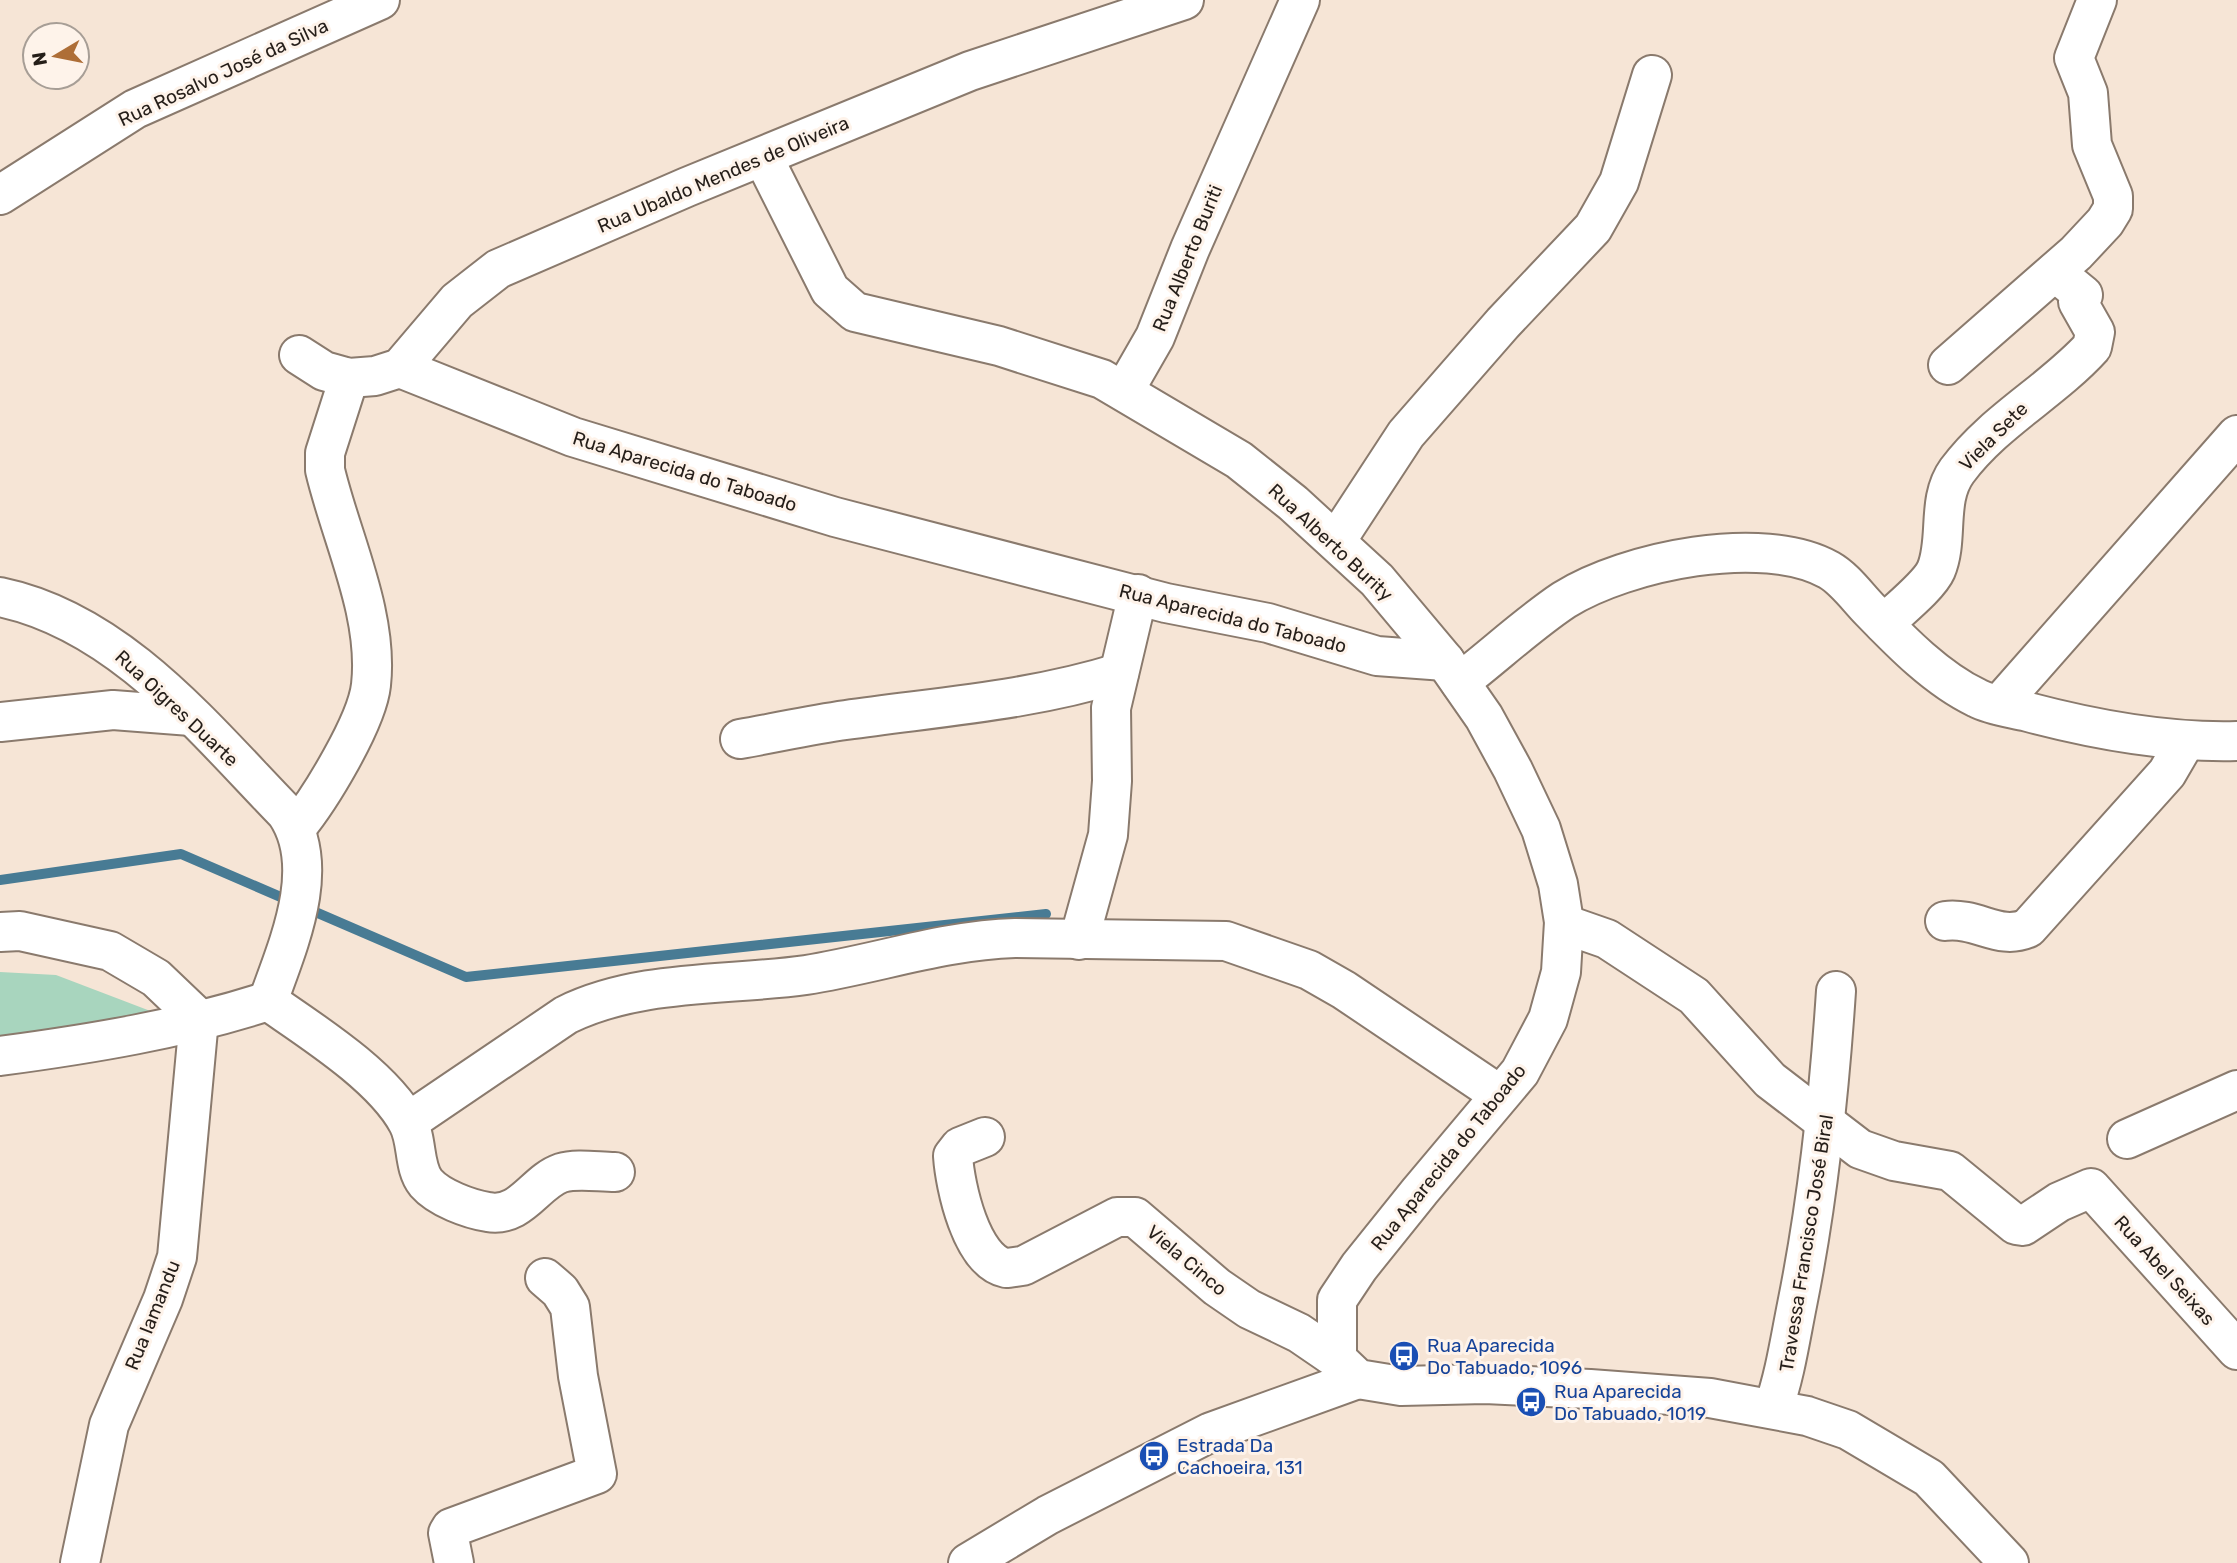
<svg xmlns="http://www.w3.org/2000/svg" width="2237" height="1563" viewBox="0 0 2237 1563" font-family="Rubik,sans-serif">
	<style>
		.green { fill: #a8d5be }
		.lines { fill: none; stroke-linecap: round; stroke-linejoin: round }
		.stream { stroke: #487b94; stroke-width: 10 }
		.minor-casing { stroke: #8a7a6d; stroke-width: 42 }
		.minor { stroke: #fff; stroke-width: 38 }
		.labels { text-anchor: middle; stroke-width: 6; stroke-linejoin: round; paint-order: stroke }
		.street-label { font-size: 19px; fill: #251e19; stroke: #fef3ea }
		.transit-label { font-size: 19px; fill: #164399; stroke: #fef3ea; text-anchor: start }
	</style>
	<rect width="100%" height="100%" fill="#f6e5d6"/>
	<polygon class="green" points="0,972 56,975 153,1012 0,1041"/>
	<g class="lines">
		<polyline class="stream" points="0,880 181,854 466,977 1046,914"/>
		<g class="minor-casing">
			<g id="minor">
				<polyline points="763,157 830,290 855,312 999,346 1102,379 1239,460 1293,503 1377,580 1445,661 1484,717 1513,770 1541,829 1558,884 1564,922 1561,972 1548,1019 1520,1072 1420,1191 1359,1267 1337,1300 1337,1359 1358,1379 1401,1386 1485,1384 1590,1389 1710,1398 1807,1416 1848,1430 1929,1478 2009,1563"/>
				<polyline points="0,195 135,109 380,0"/>
				<polyline points="299,355 324,371 349,378 375,376 400,368 457,301 498,269 687,187 970,71 1184,0"/>
				<polyline points="1948,365 2076,253 2105,222 2113,209 2113,196 2092,145 2088,93 2074,58 2097,0"/>
				<polyline points="400,368 573,437 835,517 1166,603 1268,623 1377,656 1445,661"/>
				<polyline points="1124,391 1155,337 1190,249 1300,0"/>
				<polyline points="1336,541 1406,434 1503,323 1593,228 1619,182 1652,75"/>
				<path d="M0,597C120,622 205,730 286,813C323,867 288,945 268,1001"/>
				<path d="M1884,624C1897,611 1929,586 1936,570C1949,539 1936,500 1957,471C1994,421 2051,392 2092,347L2095,332L2078,302L2083,295L2055,272"/>
				<path d="M1460,682C1494,656 1528,624 1564,600C1626,561 1763,533 1829,570C1845,579 1858,598 1871,611C1901,642 1937,679 1977,698C1992,706 2012,708 2028,712C2096,730 2166,743 2237,741"/>
				<polyline points="1999,705 2237,435"/>
				<polyline points="0,722 113,710 191,716"/>
				<path d="M740,739C775,733 810,725 846,720C937,707 1029,701 1119,673"/>
				<path d="M296,828C320,799 367,722 371,685C379,614 341,538 325,470V453L349,378"/>
				<path d="M1945,921C1978,917 1999,941 2028,928L2167,773L2185,742"/>
				<polyline points="1564,924 1607,939 1694,996 1770,1080 1860,1149 1894,1161 1950,1171 2016,1225 2023,1226 2059,1202 2091,1188 2237,1350"/>
				<polyline points="0,932 20,931 110,951 156,978 199,1019 177,1257 163,1299 109,1425 80,1563"/>
				<polyline points="1079,940 1108,835 1112,781 1111,708 1138,594"/>
				<path d="M268,1001C311,1031 383,1076 408,1123C418,1141 413,1167 426,1183C439,1198 469,1209 488,1212C521,1218 535,1182 561,1173C577,1168 598,1172 615,1172"/>
				<path d="M0,1056C90,1044 182,1029 268,1001"/>
				<path d="M408,1122L566,1015C639,979 727,986 806,975C876,964 944,940 1015,938L1226,941L1309,970L1344,990L1500,1095"/>
				<path d="M985,1137L960,1147L953,1156C955,1186 971,1261 1006,1268C1011,1268 1018,1266 1023,1266L1117,1217H1135L1217,1287L1249,1309L1299,1333L1337,1359"/>
				<polyline points="2127,1139 2237,1090"/>
				<path d="M1773,1409C1785,1375 1790,1340 1797,1305C1818,1201 1829,1097 1836,991"/>
				<polyline points="454,1563 448,1533 451,1528 597,1474 578,1376 570,1307 560,1291 545,1278"/>
				<polyline points="968,1563 1048,1515 1211,1432 1358,1379"/>
			</g>
		</g>
		<use href="#minor" class="minor"/>
	</g>
	<defs>
		<g id="bus-disc" transform="scale(1.575)"><circle r="9.5" fill="#1a4fb4" stroke="#fef3ea"/><path d="M-5-6H5V4H4V6H2V4H-2V6H-4V4H-5ZM-3.5-4V0h7V-4ZM-3.5 1.2v1.5H-2V1.2ZM2 1.2v1.5H3.5V1.2Z" fill="#fff"/></g>
	</defs>
	<g fill-rule="evenodd">
		<use href="#bus-disc" x="1404" y="1356"/>
		<use href="#bus-disc" x="1531" y="1402"/>
		<use href="#bus-disc" x="1154" y="1456"/>
	</g>
	<g class="labels">
		<g class="street-label">
			<text transform="translate(223 72) rotate(-25)" y="7">Rua Rosalvo José da Silva</text>
			<text transform="translate(723 174) rotate(-23)" y="7">Rua Ubaldo Mendes de Oliveira</text>
			<text transform="translate(1187 258) rotate(-68)" y="7">Rua Alberto Buriti</text>
			<text transform="translate(1993 436) rotate(-45)" y="7">Viela Sete</text>
			<text transform="translate(685 471) rotate(17)" y="7">Rua Aparecida do Taboado</text>
			<text transform="translate(1331 542) rotate(43)" y="7">Rua Alberto Burity</text>
			<text transform="translate(1233 618) rotate(14)" y="7">Rua Aparecida do Taboado</text>
			<text transform="translate(177 708) rotate(43)" y="7">Rua Oigres Duarte</text>
			<text transform="translate(1448 1157) rotate(-51)" y="7">Rua Aparecida do Taboado</text>
			<text transform="translate(1806 1243) rotate(-81)" y="7">Travessa Francisco José Biral</text>
			<text transform="translate(1187 1260) rotate(40)" y="7">Viela Cinco</text>
			<text transform="translate(2165 1270) rotate(48)" y="7">Rua Abel Seixas</text>
			<text transform="translate(152 1315) rotate(-68)" y="7">Rua Iamandu</text>
		</g>
		<g class="transit-label">
			<text x="1427" y="1352">Rua Aparecida<tspan x="1427" dy="22">Do Tabuado, 1096</tspan></text>
			<text x="1554" y="1398">Rua Aparecida<tspan x="1554" dy="22">Do Tabuado, 1019</tspan></text>
			<text x="1177" y="1452">Estrada Da<tspan x="1177" dy="22">Cachoeira, 131</tspan></text>
		</g>
	</g>
	<g transform="translate(56 56) rotate(260)"><circle r="33" fill="#fef3ea" stroke="#a79e96" stroke-width="2"/>
	<path d="M0-5L12 26L0 18L-12 26Z" fill="#ae6e37"/>
	<text y="-10" font-size="19" font-weight="bold" text-anchor="middle" fill="#251e19">N</text>
	</g>
</svg>
